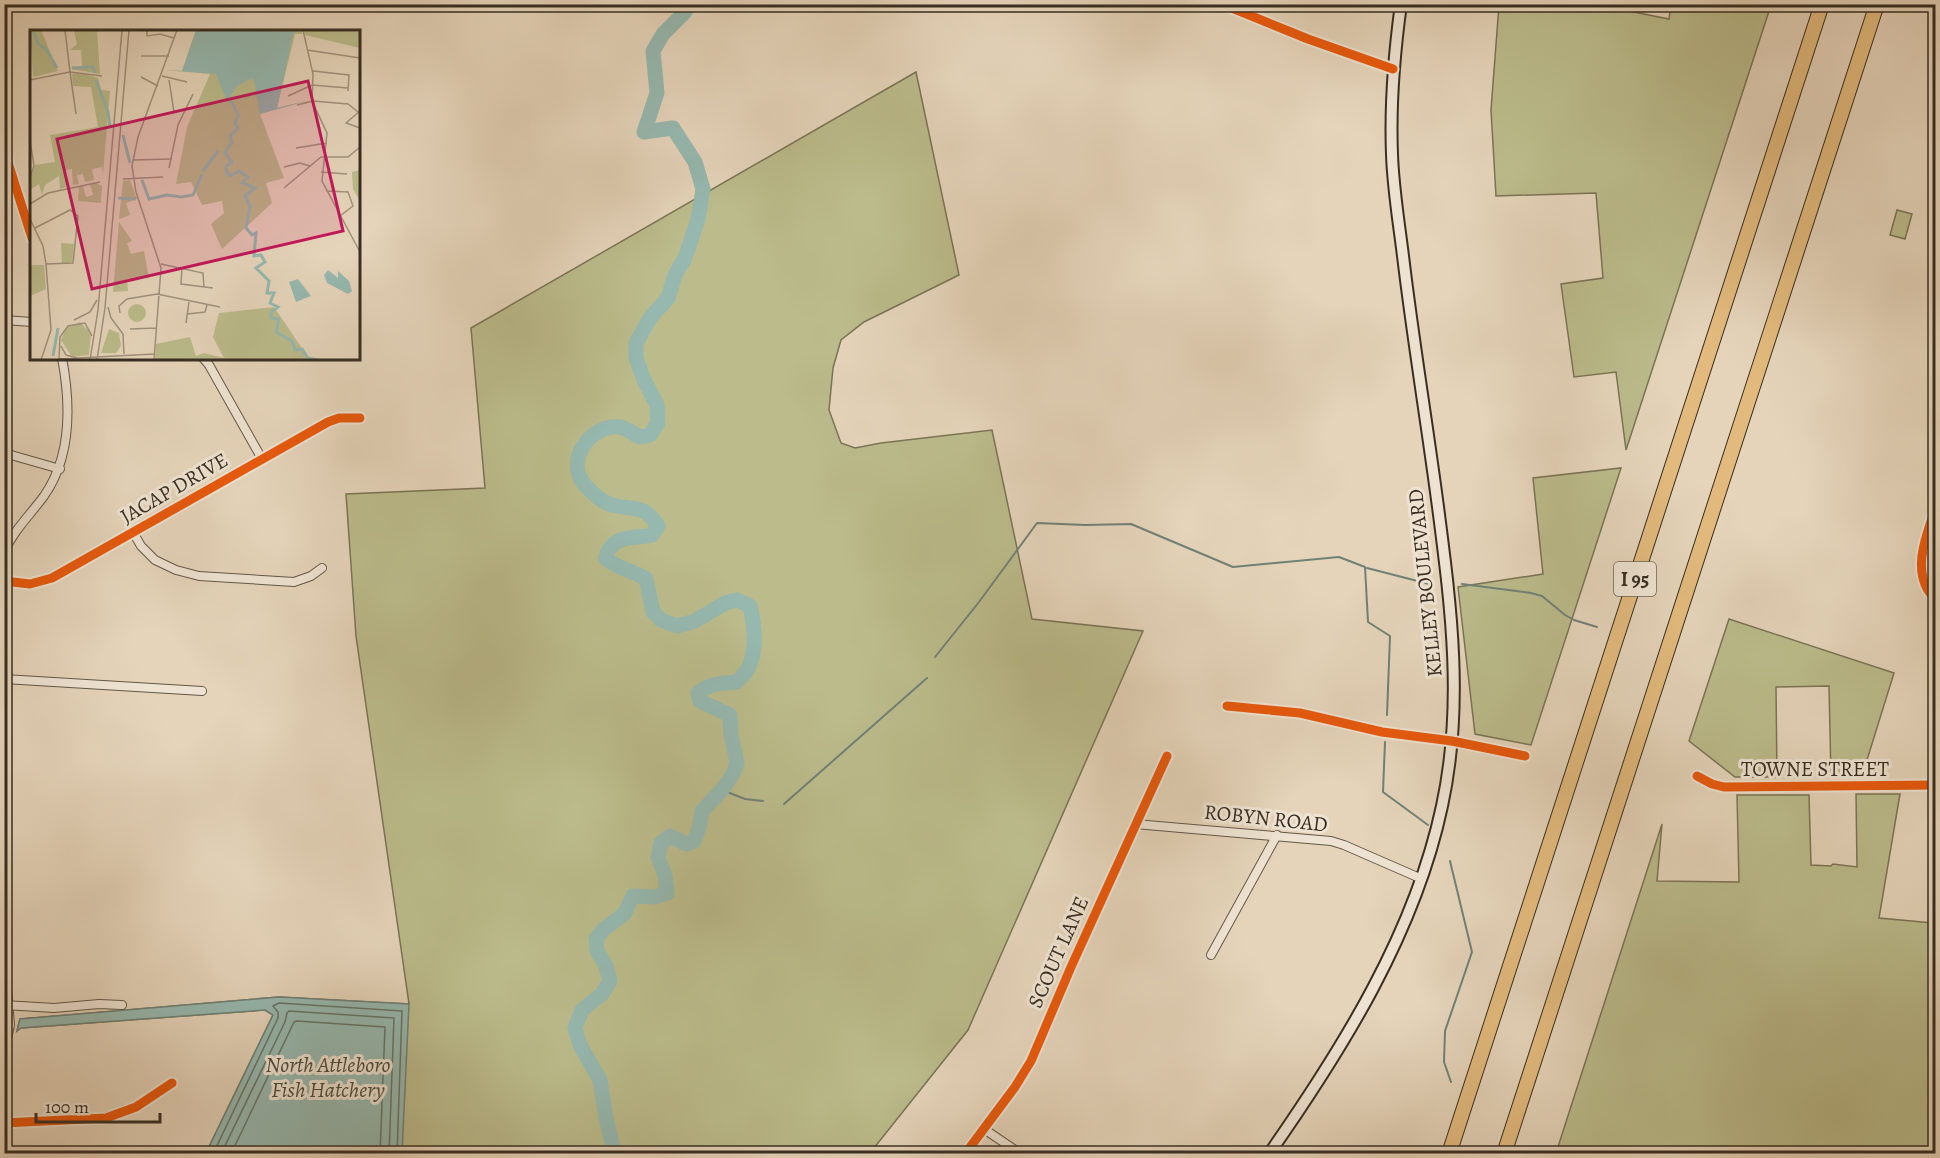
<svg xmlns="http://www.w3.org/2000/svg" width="1940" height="1158" viewBox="0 0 1940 1158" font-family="Alegreya,serif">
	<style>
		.green { fill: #bbbb8b; stroke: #7a7456; stroke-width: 1.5 }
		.water { fill: #96b8af; stroke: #708177; stroke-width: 1.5 }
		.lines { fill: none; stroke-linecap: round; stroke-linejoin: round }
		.shore { stroke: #677368; stroke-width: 1.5 }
		.stream { stroke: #708177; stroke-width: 2 }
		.river { stroke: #96b8af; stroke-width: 15 }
		.minor-casing { stroke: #635848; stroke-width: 10 }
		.secondary-casing { stroke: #382e22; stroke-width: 14 }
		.motorway-casing { stroke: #382e22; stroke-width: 16 }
		.minor { stroke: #eee3d2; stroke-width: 8 }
		.secondary { stroke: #eee3d2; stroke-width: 10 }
		.motorway { stroke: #e2ba7d; stroke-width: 14 }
		.cycleway-casing { stroke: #eee3d2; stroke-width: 13 }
		.cycleway { stroke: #e8590c; stroke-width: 9 }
		.labels { text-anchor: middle; stroke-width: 6; stroke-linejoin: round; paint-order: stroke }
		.shield { fill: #eee3d2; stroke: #6f6457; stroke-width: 1.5 }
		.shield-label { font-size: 20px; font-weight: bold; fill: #382e22 }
		.street-label { font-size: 21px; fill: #382e22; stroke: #eee3d2 }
		.water-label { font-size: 22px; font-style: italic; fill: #4b4a3e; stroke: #eee3d2 }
		.inset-river { fill: none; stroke: #96b8af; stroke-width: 3 }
		.inset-road { fill: none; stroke: #a0927d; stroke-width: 1.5 }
		.view { fill: #c2185b; fill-opacity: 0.15; stroke: #c2185b; stroke-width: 3 }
		.inset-edge { fill: none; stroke: #382e22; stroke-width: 3 }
	</style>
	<rect width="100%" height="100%" fill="#e5d4ba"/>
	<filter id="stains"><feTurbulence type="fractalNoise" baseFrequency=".00333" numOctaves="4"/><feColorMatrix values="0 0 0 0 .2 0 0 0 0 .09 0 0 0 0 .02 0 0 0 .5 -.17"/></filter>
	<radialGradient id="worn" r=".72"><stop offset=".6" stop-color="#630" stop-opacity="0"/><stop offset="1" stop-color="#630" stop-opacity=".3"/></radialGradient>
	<g class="green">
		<polygon points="1499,5 1599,5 1669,19 1671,5 1771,5 1626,450 1616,372 1574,377 1561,284 1603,278 1596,193 1496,196 1491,110"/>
		<polygon points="916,72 959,275 864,322 841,340 833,368 829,410 841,443 855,448 881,443 992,430 1032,619 1143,631 968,1030 870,1153 206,1153 273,1015 265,1010 21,1028 17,1031 20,1019 279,997 409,1004 356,636 346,494 485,488 471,328"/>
		<polygon points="1897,210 1912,214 1905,239 1890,235"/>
		<polygon points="1621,468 1531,745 1475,734 1458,587 1543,574 1533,478"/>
		<polygon points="1729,619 1894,673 1862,776 1831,777 1829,686 1776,687 1777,777 1735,777 1689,741"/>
		<polygon points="1856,794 1900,794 1879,918 1933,923 1935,911 1935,1153 1556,1153 1662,824 1657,881 1739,882 1737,795 1809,795 1811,865 1831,866 1833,864 1857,867"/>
	</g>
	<polygon class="water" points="279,997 409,1004 402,1153 206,1153 273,1015 265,1010 21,1028 17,1031 20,1019"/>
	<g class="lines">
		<g class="shore">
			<polyline points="213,1154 278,1018 278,1012 273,1006 279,1003 402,1011 397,1154"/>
			<polyline points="221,1154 285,1022 287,1013 289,1011 394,1018 389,1154"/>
			<polyline points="231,1154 294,1022 297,1021 385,1027 380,1154"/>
		</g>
		<g class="stream">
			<polyline points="1367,568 1433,585"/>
			<polyline points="1462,584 1531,593 1542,596 1565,615 1574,620 1597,627"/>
			<polyline points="935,657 979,602 1037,523 1085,525 1131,524 1233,567 1339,557 1365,567 1368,622 1390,636 1387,715"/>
			<polyline points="1385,742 1383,792 1428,825"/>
			<polyline points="722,790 745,799 763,801"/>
			<polyline points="784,804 927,678"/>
			<polyline points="1450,861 1472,952 1445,1031 1444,1062 1451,1082"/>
		</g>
		<path class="river" d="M613,1154V1147L606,1118L600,1080L580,1045L575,1028L582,1010L602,994L610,981L606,966L597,951L596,939L604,929L624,914L633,896L655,897L667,893L665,875L658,858L661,843L670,836L686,844L694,841L699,828L702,811L722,790L733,774L737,763L731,735L730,715L700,701L698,693C710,683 722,683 737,682C741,677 747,672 749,667C757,648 755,626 750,606L737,600L725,603L695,621L677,626L661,620L653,612L646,579C633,570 617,569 605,558C614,533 630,540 652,535L658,526C642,501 631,512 609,504C599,500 591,492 584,484C565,460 590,424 620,427C626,428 634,434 640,437L650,435L658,423L657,405L644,380L636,358V343L650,318L668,298L675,275L685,258L698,219L703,189L695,162L673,128L644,132L657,93L653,51L663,34L685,12L686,4"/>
		<g class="minor-casing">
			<g id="minor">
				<polyline points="1222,4 1308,39 1393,69"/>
				<polyline points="1245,14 1247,4"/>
				<polyline points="4,150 32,238"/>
				<polyline points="4,320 32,322"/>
				<polyline points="203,358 209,365 262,459"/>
				<polyline points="4,453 60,469"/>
				<path d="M1936,507C1926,536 1909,575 1936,600"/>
				<polyline points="133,532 141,546 155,560 176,570 199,576 294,582 311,576 322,568"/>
				<path d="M4,552C14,530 30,515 44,496C72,456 71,405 62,358"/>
				<polyline points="4,581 30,584 52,578 328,422 339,418 360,418"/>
				<polyline points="4,679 202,691"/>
				<polyline points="1227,706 1300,713 1382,732 1452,741 1525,756"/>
				<polyline points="1697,776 1712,784 1724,787 1936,785"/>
				<polyline points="1135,824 1331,841 1344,845 1422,879"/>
				<polyline points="4,954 10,1025 4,1053"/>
				<polyline points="1211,955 1277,835"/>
				<polyline points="4,1005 54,1008 99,1004 122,1005"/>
				<polyline points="4,1123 106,1118 136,1107 172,1083"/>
				<polyline points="984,1129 1021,1154"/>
				<polyline points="965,1154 1015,1087 1031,1061 1071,967 1167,756"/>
			</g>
		</g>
		<g class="secondary-casing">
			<path id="secondary" d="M1269,1154C1343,1048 1415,933 1442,806C1464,705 1451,607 1438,507C1427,423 1413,340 1403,256C1399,223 1393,188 1392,154C1390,104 1394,55 1401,4"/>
		</g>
		<g class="motorway-casing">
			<g id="motorway">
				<polyline points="1449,1154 1822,4"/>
				<polyline points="1504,1154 1877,4"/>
			</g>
		</g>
		<use href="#minor" class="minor"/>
		<use href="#secondary" class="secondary"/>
		<use href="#motorway" class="motorway"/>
		<g class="cycleway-casing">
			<g id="cycleway">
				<polyline points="1222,4 1308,39 1393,69"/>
				<polyline points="4,150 32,238"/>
				<path d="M1936,507C1926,536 1909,575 1936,600"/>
				<polyline points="4,581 30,584 52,578 328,422 339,418 360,418"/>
				<polyline points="1227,706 1300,713 1382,732 1452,741 1525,756"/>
				<polyline points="1697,776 1712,784 1724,787 1936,785"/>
				<polyline points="4,1123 106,1118 136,1107 172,1083"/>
				<polyline points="965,1154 1015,1087 1031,1061 1071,967 1167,756"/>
			</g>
		</g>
		<use href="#cycleway" class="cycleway"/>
	</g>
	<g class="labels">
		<rect class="shield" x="1614" y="562" width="42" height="34" rx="4.5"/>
		<g class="shield-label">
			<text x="1635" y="586">I 95</text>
		</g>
		<g class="street-label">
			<text transform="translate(174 488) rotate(-30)" y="7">JACAP DRIVE</text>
			<text transform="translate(1425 583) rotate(-96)" y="7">KELLEY BOULEVARD</text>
			<text x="1815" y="776">TOWNE STREET</text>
			<text transform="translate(1266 818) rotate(6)" y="7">ROBYN ROAD</text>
			<text transform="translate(1058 952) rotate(-66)" y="7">SCOUT LANE</text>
		</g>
		<g class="water-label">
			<text x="328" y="1072">North Attleboro<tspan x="328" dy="25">Fish Hatchery</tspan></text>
		</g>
	</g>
	<g transform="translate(30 30)">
		<rect width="330" height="330" fill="#e5d4ba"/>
		<path d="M0,0H11L28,41L3,47ZM67,0L70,44L42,39L52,36L51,20H40L47,14L44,1ZM166,0H272V4H265L247,78L280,70L230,84L254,148L236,153L242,173L192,219L181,194L194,183L192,171L172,175L161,152L146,154L157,97L180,44L135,40L152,41ZM274,0L330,2V18L275,5ZM50,43L68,48L71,60L80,61L73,144L72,137L62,139L64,150L55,152L53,144L47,145L49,154L43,155L42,139L36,140V157L30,159L29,146L15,155L12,165L9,154L0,160V149L5,135L25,132L20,105L68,97L61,57L43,56L42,44ZM330,140V171L323,159L322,142ZM100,150L107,169L96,173L100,185L89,189L93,151ZM65,153L72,156L71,173L48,171L49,157L53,156L56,167L63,165L60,154ZM89,192L102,211L97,213L101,224L114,221L119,248L97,249L98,261L83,262ZM31,213L44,214L42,232L32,234ZM0,235H14L16,259L0,266ZM98 283a9 9 0 1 1 18 0a9 9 0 1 1-18 0ZM244,277L280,330H125L126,314L160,307L166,326L174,323L194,328L183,307L189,283ZM50,292L61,303L59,325L42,327L31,310L36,298ZM79,299L89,303L91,316L86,323H71Z" fill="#bbbb8b"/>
		<path d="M166,0H264L247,78L280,70L230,84L224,50L219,47L203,57L198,73L186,44L135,40L152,41ZM298,240L308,248V241L319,251L322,261L318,264L297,253L294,245ZM268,249L281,266L266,272L259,252Z" fill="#96b8af"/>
		<path class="inset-river" d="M3,0L9,15L16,19L27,38M42,38L63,37L65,43M215,44L219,48L206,55L199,66L208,85L205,93L208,98L200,106L202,112L195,123L202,132L196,137L197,143L200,146L209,141L218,147L212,153L225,158L215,166L220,176L216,198L222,205L226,203L224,226L231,225L235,232L226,238L239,251L237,263H244L240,273L248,277L241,282V288L249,289L246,302L262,311L265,320L272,319L278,328L288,330M66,50L78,82L80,97M93,105L100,133M173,141L188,121M112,150L119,169L137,165L151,167L163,165L172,144M88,168L106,169M23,326L28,298"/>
		<path class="inset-road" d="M117,0V6L130,4L144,8M273,0L283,44L282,71L297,103L292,151L330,222M277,20L330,28M111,26H139M283,41L319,45L318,61M132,46L157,52M111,47L128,56M0,50L40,42L35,0M139,50L144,82M258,66L282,55L318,58M267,75L283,71L318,74L328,82M330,81L316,93L330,98M46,84L40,42L72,46M0,111L4,136L0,147M266,118L297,113M103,130L142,129M254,137L270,133L280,136M139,138L148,95L163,64M291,142L317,144M93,149L133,147M254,158L291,127H318L330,117M296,161L318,162L323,176L310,186M0,174L18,163L70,152M0,189L13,216L16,234L21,300L11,330M5,198L40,180L48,186L43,233L16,234M131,234L173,243L174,258M152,237L151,254L183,258M78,277L81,288L93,304L94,324M90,283L89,276L97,269L127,264L190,277M157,284L175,282L177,275M44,290L60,282L67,270M156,293L159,272M100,299L126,298M31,316L36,325L47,328M29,329L124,324M29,329L30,307L38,296L55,293L62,306M60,330L68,280L92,0M67,330L75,278L99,0M124,330L131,238L106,162L102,136L108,107L147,0"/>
		<path class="view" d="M278,51L313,201L62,259L27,109Z"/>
		<rect width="330" height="330" class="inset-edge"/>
	</g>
	<rect width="1940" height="1158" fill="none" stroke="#e5d4ba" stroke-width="24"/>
	<rect x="6" y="6" width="1928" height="1146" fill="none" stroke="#382e22" stroke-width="3"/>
	<rect x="12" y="12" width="1916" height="1134" fill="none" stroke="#382e22" stroke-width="1.5"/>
	<path d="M36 1113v9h124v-9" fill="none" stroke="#382e22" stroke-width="3"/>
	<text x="45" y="1113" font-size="18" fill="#382e22" stroke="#eee3d2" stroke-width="4.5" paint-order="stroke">100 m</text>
	<rect width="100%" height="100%" filter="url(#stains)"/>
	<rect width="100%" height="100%" fill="url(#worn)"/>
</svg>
